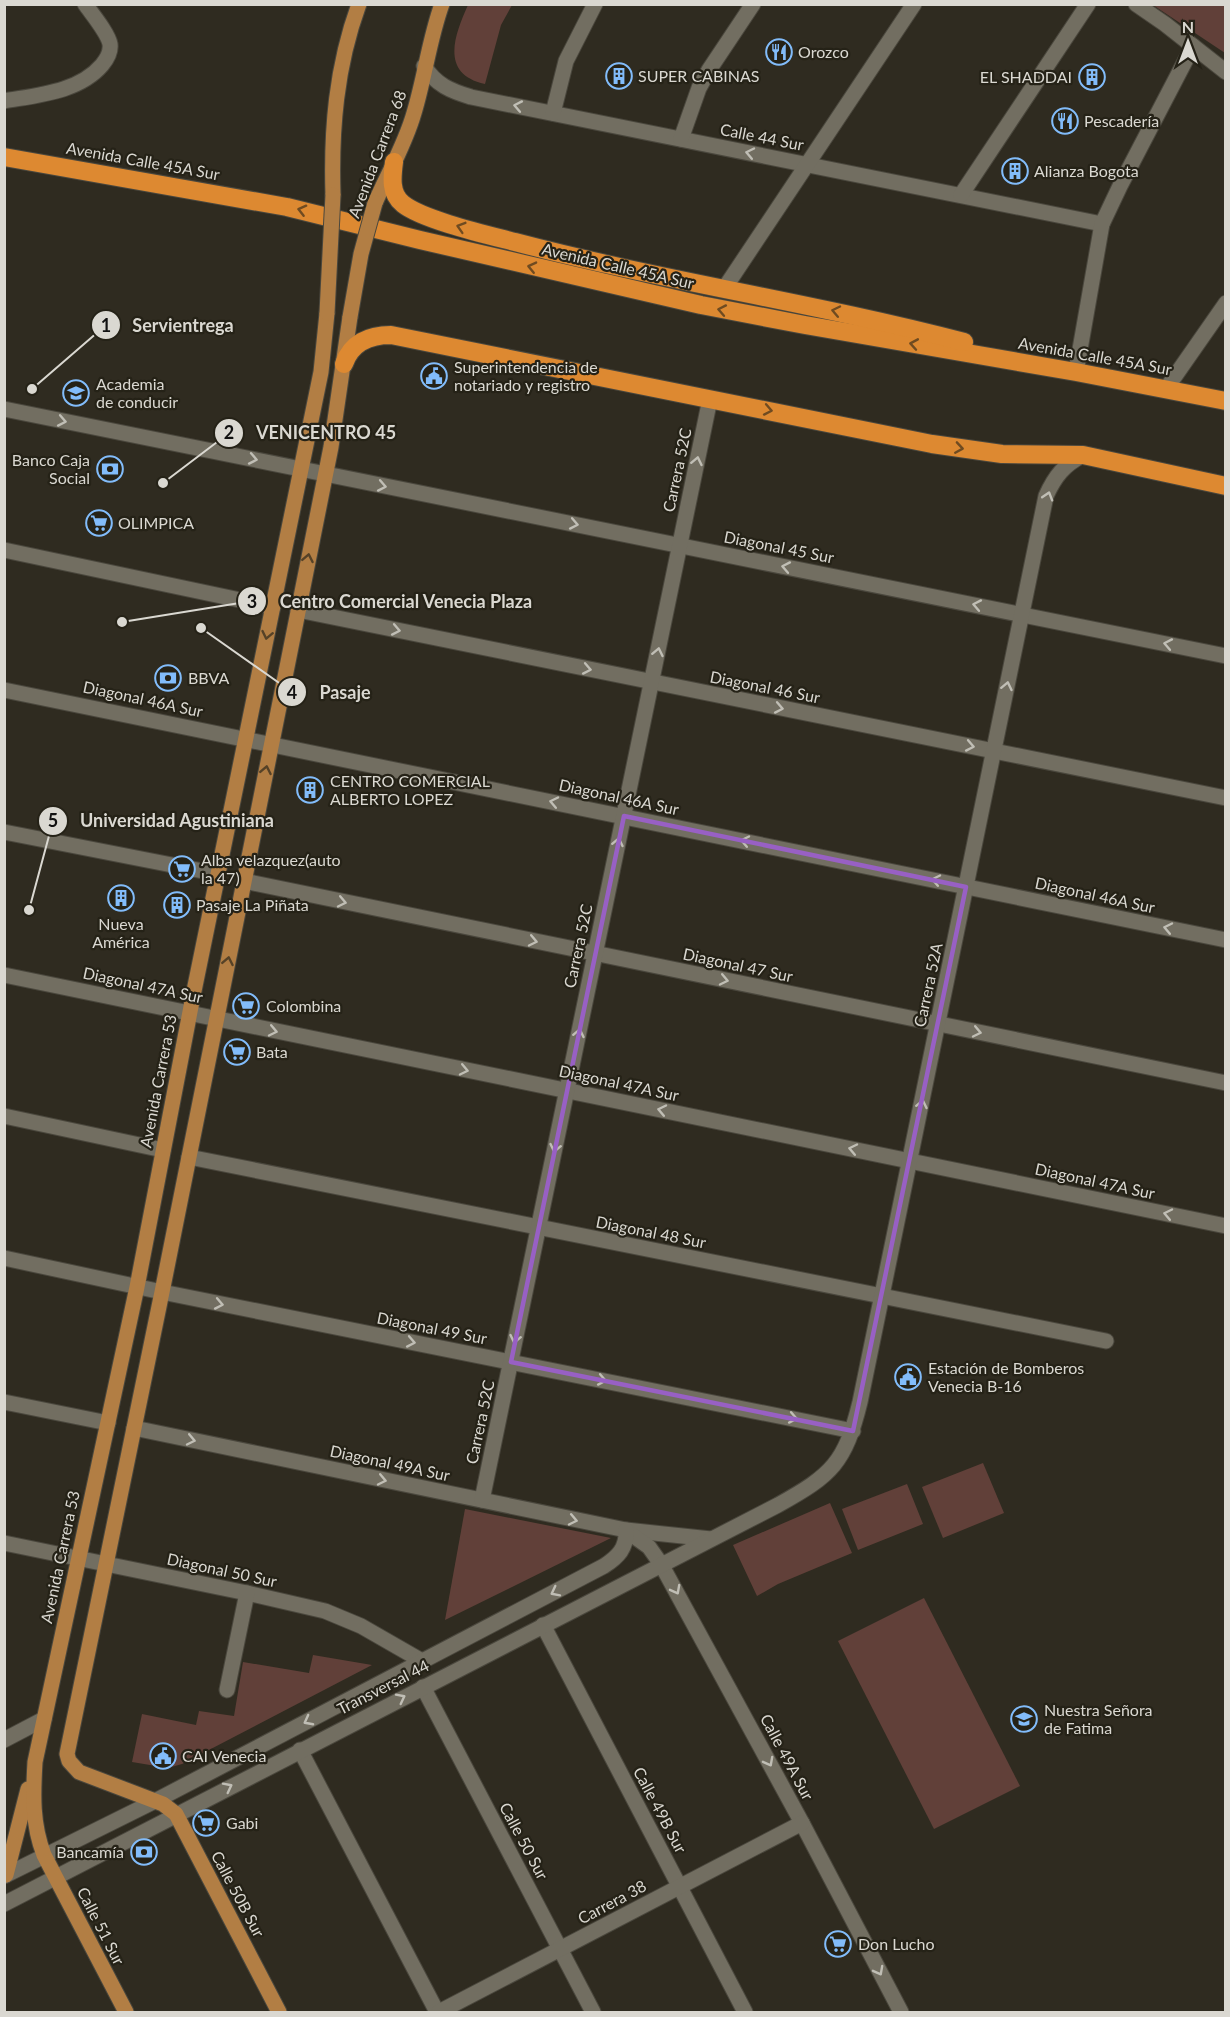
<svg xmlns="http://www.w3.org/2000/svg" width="1230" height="2017" viewBox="0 0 1230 2017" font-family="Lato,sans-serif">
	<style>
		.green { fill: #614039 }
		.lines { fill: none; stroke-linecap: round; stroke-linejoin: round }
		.minor-casing { stroke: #4a473d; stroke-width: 17 }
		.major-casing { stroke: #4a473d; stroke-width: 17 }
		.highway-casing { stroke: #4a473d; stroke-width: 20 }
		.minor { stroke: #726e61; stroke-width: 15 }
		.major { stroke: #b27e44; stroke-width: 15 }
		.highway { stroke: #dd8931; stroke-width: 18 }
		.major-bridge-casing { stroke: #4a473d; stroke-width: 17; stroke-linecap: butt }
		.major-bridge { stroke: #b27e44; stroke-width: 15 }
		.oneway { stroke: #c0beb5 }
		.oneway2 { stroke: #6f4b21 }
		.oneway3 { stroke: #564227 }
		.marked { fill: none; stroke: #9860c4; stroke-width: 4.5; stroke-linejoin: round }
		.labels { text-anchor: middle; stroke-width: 4.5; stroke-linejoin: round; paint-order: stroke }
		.poi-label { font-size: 16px; fill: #dad8d1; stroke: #252217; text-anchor: start }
		.street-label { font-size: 16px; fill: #dad8d1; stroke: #252217 }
		.leader { fill: none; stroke: #dad8d1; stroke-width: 2 }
		.callout-dot { fill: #dad8d1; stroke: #252217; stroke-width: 2 }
		.mark-label { font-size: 18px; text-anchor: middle; font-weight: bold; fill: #111 }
		.callout-label { font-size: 18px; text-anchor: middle; font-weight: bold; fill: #dad8d1; stroke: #252217; stroke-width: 4.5; stroke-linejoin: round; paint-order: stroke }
	</style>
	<rect width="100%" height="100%" fill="#2f2b20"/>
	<g class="green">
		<path d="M468,5H512L501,25L485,84C440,74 454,36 468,5Z"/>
		<polygon points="1153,5 1225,5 1225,53"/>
		<polygon points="983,1463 1004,1513 943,1538 922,1487"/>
		<polygon points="907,1484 923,1524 858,1550 842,1509"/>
		<polygon points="830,1503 852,1553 778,1584 757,1596 733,1545"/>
		<polygon points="465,1509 611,1538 445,1620"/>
		<polygon points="924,1598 1020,1786 934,1829 838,1641"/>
		<polygon points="313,1655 372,1665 182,1764 168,1768 132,1762 142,1714 196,1725 199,1711 234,1716 243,1662 309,1673"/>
	</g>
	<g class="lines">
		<g class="minor-casing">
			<g id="minor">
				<polyline points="1136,4 1165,24 1226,72"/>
				<path d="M424,66C436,85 451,91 471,97L1102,224"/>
				<path d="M4,101C38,95 79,92 102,65C107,59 111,51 110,44C108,33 92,14 85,4"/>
				<polyline points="553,113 566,61 595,4"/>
				<polyline points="681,139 699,88 709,70 753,4"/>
				<polyline points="961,195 1088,4"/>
				<polyline points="724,289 914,4"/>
				<polyline points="1076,372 1102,224 1120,186 1193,46"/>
				<polyline points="1166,389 1226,303"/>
				<polyline points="4,409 1226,656"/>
				<polyline points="4,550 273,607"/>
				<polyline points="298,610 1226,798"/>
				<polyline points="4,690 1226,940"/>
				<polyline points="4,832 218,874"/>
				<polyline points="244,881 1226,1083"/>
				<polyline points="4,975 1226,1226"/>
				<polyline points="4,1116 163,1150"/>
				<polyline points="189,1157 1106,1341"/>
				<polyline points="4,1258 162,1292 853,1431"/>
				<polyline points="4,1402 108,1423"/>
				<polyline points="134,1428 626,1530 711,1539"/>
				<polyline points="482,1500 710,399"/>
				<polyline points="628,1532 649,1547 661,1564 802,1823 901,2012"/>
				<polyline points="4,1543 247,1593 325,1611 361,1626 422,1661"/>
				<polyline points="543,1625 745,2012"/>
				<polyline points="423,1687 593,2012"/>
				<polyline points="227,1690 247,1593"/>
				<polyline points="4,1740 44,1719"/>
				<polyline points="300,1750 437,2012"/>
				<path d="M4,1876L155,1801L604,1566C618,1557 627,1548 626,1530"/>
				<path d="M4,1904L778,1505C832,1475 845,1463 860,1402L1046,496C1055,476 1064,465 1083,455"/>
				<polyline points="439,2012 802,1823"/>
			</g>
		</g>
		<g class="major-casing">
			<g id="major">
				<path d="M333,195C331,130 336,67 359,4"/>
				<path d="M375,203C388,173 405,145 414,113C425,77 429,40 442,4"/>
				<polyline points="6,1875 28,1789"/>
				<path d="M126,2012L44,1855C32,1824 33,1795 35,1762L137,1287L194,991L321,372L327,313"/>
				<polyline points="279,2012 176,1814 163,1804 79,1772 69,1761 67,1754 162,1292 331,447 350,317"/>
			</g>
		</g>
		<g class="highway-casing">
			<g id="highway">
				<polyline points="4,157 287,207 420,240 701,305 805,325 1076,372 1226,401"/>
				<path d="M394,162C392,177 390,194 403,204C423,220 488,235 515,242C663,281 815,303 964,342"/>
				<path d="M344,364C351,343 369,335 391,335L932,444L1002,454L1083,455L1226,486"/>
			</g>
		</g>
		<use href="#minor" class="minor"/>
		<use href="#major" class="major"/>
		<use href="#highway" class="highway"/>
		<g class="major-bridge-casing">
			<g id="major-bridge">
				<polyline points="327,313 333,195"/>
				<polyline points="350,317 361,254 375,203"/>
			</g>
		</g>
		<use href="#major-bridge" class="major-bridge"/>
	</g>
	<defs><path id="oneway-chevron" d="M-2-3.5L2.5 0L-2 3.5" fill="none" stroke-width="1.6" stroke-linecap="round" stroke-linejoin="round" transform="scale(1.5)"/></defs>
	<g class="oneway">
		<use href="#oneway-chevron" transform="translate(518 106) rotate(-169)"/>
		<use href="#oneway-chevron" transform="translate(750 153) rotate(-168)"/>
		<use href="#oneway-chevron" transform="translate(62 421) rotate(11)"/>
		<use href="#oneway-chevron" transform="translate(253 459) rotate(11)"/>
		<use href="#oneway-chevron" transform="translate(697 461) rotate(-78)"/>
		<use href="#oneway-chevron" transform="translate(382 486) rotate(11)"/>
		<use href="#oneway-chevron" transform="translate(1048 496) rotate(-73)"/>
		<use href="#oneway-chevron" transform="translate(574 524) rotate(11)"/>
		<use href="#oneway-chevron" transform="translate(786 567) rotate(-169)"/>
		<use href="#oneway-chevron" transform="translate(977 605) rotate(-169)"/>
		<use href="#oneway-chevron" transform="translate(396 630) rotate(11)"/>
		<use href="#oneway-chevron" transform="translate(1168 644) rotate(-169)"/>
		<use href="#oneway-chevron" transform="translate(658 652) rotate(-78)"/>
		<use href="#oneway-chevron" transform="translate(587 669) rotate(11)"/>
		<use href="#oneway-chevron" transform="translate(1007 686) rotate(-78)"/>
		<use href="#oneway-chevron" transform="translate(779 708) rotate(11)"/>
		<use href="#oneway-chevron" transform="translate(970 746) rotate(11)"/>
		<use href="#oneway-chevron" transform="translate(554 802) rotate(-168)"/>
		<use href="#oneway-chevron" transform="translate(745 841) rotate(-168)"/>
		<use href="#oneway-chevron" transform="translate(618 842) rotate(-78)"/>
		<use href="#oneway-chevron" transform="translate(936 880) rotate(-168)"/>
		<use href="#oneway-chevron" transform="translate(342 902) rotate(12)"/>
		<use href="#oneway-chevron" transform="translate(1168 928) rotate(-168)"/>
		<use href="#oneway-chevron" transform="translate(533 941) rotate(12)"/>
		<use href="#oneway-chevron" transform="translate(724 980) rotate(12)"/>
		<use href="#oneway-chevron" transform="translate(273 1031) rotate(12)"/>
		<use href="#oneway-chevron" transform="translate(977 1032) rotate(12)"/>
		<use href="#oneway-chevron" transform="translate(579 1033) rotate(-78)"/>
		<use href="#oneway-chevron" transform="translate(464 1070) rotate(12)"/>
		<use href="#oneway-chevron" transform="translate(922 1104) rotate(-78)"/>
		<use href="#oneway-chevron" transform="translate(662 1110) rotate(-168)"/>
		<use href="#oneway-chevron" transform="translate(555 1148) rotate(102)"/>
		<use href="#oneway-chevron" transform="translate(853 1149) rotate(-168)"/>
		<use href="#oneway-chevron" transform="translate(1168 1214) rotate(-168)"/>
		<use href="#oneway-chevron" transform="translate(219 1304) rotate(11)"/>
		<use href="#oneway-chevron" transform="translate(515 1339) rotate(102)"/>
		<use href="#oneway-chevron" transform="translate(411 1342) rotate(11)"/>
		<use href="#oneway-chevron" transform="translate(602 1380) rotate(11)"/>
		<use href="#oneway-chevron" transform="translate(793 1418) rotate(11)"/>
		<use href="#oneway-chevron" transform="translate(191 1440) rotate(12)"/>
		<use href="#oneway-chevron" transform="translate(382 1480) rotate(12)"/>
		<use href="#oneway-chevron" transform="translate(573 1520) rotate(12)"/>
		<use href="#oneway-chevron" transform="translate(676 1590) rotate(62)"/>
		<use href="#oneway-chevron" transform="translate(555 1592) rotate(153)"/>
		<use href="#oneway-chevron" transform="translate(401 1698) rotate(-27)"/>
		<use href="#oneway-chevron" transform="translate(308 1721) rotate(152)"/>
		<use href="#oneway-chevron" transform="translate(769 1762) rotate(62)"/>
		<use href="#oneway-chevron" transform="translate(228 1787) rotate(-27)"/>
		<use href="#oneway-chevron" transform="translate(879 1971) rotate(62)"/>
	</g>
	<g class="oneway2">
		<use href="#oneway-chevron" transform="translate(302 210) rotate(-166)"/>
		<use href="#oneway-chevron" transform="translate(461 227) rotate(-163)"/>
		<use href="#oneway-chevron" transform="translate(532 267) rotate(-167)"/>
		<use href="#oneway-chevron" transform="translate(722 310) rotate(-169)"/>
		<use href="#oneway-chevron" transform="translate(836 311) rotate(-168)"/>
		<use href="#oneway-chevron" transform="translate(914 344) rotate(-170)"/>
		<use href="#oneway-chevron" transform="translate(768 410) rotate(11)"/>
		<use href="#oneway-chevron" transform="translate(959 448) rotate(9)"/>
	</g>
	<g class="oneway3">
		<use href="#oneway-chevron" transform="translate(308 558) rotate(-79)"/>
		<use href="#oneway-chevron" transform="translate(267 635) rotate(102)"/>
		<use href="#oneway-chevron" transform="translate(266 770) rotate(-79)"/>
		<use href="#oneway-chevron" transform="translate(228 961) rotate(-79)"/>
	</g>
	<path class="marked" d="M624,816L966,887L853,1431L511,1362Z"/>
	<defs>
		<g id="restaurant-ring" transform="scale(1.35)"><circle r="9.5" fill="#252217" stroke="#82bcfa" stroke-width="1.5"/><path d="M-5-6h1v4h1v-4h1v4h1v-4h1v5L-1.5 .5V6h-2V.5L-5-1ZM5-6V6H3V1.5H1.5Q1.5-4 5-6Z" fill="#82bcfa"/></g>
		<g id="building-ring" transform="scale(1.35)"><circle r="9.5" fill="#252217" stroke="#82bcfa" stroke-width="1.5"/><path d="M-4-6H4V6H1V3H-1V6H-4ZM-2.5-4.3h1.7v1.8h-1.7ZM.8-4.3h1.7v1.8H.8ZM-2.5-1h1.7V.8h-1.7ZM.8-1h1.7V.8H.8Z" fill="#82bcfa"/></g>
		<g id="civic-ring" transform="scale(1.35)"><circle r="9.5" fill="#252217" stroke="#82bcfa" stroke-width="1.5"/><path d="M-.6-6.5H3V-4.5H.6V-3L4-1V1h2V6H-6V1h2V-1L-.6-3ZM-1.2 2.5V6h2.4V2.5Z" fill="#82bcfa"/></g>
		<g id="school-ring" transform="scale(1.35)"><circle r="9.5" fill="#252217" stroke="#82bcfa" stroke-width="1.5"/><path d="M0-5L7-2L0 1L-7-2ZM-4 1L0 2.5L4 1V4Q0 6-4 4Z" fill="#82bcfa"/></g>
		<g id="bank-ring" transform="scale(1.35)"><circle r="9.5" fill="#252217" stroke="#82bcfa" stroke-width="1.5"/><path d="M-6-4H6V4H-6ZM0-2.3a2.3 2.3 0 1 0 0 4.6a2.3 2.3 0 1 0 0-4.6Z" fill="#82bcfa"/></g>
		<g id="supermarket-ring" transform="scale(1.35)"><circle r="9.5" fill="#252217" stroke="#82bcfa" stroke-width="1.5"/><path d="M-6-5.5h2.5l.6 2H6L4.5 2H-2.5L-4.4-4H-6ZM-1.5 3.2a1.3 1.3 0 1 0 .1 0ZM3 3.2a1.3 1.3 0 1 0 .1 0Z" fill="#82bcfa"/></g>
	</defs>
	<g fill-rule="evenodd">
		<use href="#restaurant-ring" x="779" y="52"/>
		<use href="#building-ring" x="619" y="76"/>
		<use href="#building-ring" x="1092" y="77"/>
		<use href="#restaurant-ring" x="1065" y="121"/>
		<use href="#building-ring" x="1015" y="171"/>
		<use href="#civic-ring" x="434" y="376"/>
		<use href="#school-ring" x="76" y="393"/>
		<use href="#bank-ring" x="110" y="469"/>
		<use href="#supermarket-ring" x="99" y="523"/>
		<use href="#bank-ring" x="168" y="678"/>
		<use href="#building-ring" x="310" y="790"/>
		<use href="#supermarket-ring" x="182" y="869"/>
		<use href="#building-ring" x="121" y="898"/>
		<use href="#building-ring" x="177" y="905"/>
		<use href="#supermarket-ring" x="246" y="1006"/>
		<use href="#supermarket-ring" x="237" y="1052"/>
		<use href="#civic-ring" x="908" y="1377"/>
		<use href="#school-ring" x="1024" y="1719"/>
		<use href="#civic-ring" x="163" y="1756"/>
		<use href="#supermarket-ring" x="206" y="1823"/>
		<use href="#bank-ring" x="144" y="1852"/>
		<use href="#supermarket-ring" x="838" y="1944"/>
	</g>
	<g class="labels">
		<g class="poi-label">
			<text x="798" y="58">Orozco</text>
			<text x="638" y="82">SUPER CABINAS</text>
			<text x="1072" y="83" text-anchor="end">EL SHADDAI</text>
			<text x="1084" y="127">Pescadería</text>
			<text x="1034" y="177">Alianza Bogota</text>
			<text x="454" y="373">Superintendencia de<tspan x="454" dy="18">notariado y registro</tspan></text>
			<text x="96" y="390">Academia<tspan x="96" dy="18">de conducir</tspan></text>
			<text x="90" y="466" text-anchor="end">Banco Caja<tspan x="90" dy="18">Social</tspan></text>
			<text x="118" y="529">OLIMPICA</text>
			<text x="188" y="684">BBVA</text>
			<text x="330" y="787">CENTRO COMERCIAL<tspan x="330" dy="18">ALBERTO LOPEZ</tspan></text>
			<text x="201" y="866">Alba velazquez(auto<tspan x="201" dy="18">la 47)</tspan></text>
			<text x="196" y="911">Pasaje La Piñata</text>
			<text x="121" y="930" text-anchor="middle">Nueva<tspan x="121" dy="18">América</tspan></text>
			<text x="266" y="1012">Colombina</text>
			<text x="256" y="1058">Bata</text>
			<text x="928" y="1374">Estación de Bomberos<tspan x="928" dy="18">Venecia B-16</tspan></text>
			<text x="1044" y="1716">Nuestra Señora<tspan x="1044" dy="18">de Fatima</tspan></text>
			<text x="182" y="1762">CAI Venecia</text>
			<text x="226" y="1829">Gabi</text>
			<text x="124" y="1858" text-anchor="end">Bancamía</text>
			<text x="858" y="1950">Don Lucho</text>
		</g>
		<g class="street-label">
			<text transform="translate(762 137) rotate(11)" y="6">Calle 44 Sur</text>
			<text transform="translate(377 154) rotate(-69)" y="6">Avenida Carrera 68</text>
			<text transform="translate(143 161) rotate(10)" y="6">Avenida Calle 45A Sur</text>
			<text transform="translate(618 266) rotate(13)" y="6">Avenida Calle 45A Sur</text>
			<text transform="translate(1095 356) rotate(10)" y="6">Avenida Calle 45A Sur</text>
			<text transform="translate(677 470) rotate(-78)" y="6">Carrera 52C</text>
			<text transform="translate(779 547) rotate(11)" y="6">Diagonal 45 Sur</text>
			<text transform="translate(765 687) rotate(11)" y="6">Diagonal 46 Sur</text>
			<text transform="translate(143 699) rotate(12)" y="6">Diagonal 46A Sur</text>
			<text transform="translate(619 797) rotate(12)" y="6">Diagonal 46A Sur</text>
			<text transform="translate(1095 895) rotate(12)" y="6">Diagonal 46A Sur</text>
			<text transform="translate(578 946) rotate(-78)" y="6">Carrera 52C</text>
			<text transform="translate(738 965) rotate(12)" y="6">Diagonal 47 Sur</text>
			<text transform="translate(143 985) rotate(12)" y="6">Diagonal 47A Sur</text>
			<text transform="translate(928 985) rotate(-78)" y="6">Carrera 52A</text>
			<text transform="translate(158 1081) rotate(-79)" y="6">Avenida Carrera 53</text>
			<text transform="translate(619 1083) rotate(12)" y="6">Diagonal 47A Sur</text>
			<text transform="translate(1095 1181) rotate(12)" y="6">Diagonal 47A Sur</text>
			<text transform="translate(651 1232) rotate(11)" y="6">Diagonal 48 Sur</text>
			<text transform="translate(432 1328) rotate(11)" y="6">Diagonal 49 Sur</text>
			<text transform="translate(480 1422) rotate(-78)" y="6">Carrera 52C</text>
			<text transform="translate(390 1463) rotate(12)" y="6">Diagonal 49A Sur</text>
			<text transform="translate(60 1557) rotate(-78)" y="6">Avenida Carrera 53</text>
			<text transform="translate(222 1570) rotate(12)" y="6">Diagonal 50 Sur</text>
			<text transform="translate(383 1687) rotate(-27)" y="6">Transversal 44</text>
			<text transform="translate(787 1757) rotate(62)" y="6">Calle 49A Sur</text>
			<text transform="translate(660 1810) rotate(62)" y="6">Calle 49B Sur</text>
			<text transform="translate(524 1841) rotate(62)" y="6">Calle 50 Sur</text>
			<text transform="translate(238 1894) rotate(62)" y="6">Calle 50B Sur</text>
			<text transform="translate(612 1902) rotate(-28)" y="6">Carrera 38</text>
			<text transform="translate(101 1926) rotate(63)" y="6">Calle 51 Sur</text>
		</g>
	</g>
	<path class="leader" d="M32 389L106 325M163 483L229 433M122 622L252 601M201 628L292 692M29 910L53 821"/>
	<g class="callout-dot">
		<circle cx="32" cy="389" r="6"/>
		<circle cx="163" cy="483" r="6"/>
		<circle cx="122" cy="622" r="6"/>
		<circle cx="201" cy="628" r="6"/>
		<circle cx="29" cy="910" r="6"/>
		<circle cx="106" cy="325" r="15"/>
		<circle cx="229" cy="433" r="15"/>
		<circle cx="252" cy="601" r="15"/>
		<circle cx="292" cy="692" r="15"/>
		<circle cx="53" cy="821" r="15"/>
	</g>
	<g class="mark-label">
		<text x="106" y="332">1</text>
		<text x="229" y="439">2</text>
		<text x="252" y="608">3</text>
		<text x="292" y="699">4</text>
		<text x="53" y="827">5</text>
	</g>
	<g class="callout-label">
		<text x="183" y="332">Servientrega</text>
		<text x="326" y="439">VENICENTRO 45</text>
		<text x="406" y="608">Centro Comercial Venecia Plaza</text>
		<text x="345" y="699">Pasaje</text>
		<text x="177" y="827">Universidad Agustiniana</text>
	</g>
	<rect width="1230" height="2017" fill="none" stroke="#dad8d1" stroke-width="12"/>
	<g transform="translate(1188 42)" stroke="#252217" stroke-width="4.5" paint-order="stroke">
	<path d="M0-4.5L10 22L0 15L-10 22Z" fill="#dad8d1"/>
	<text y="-9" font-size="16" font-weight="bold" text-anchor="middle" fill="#dad8d1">N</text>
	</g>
</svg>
